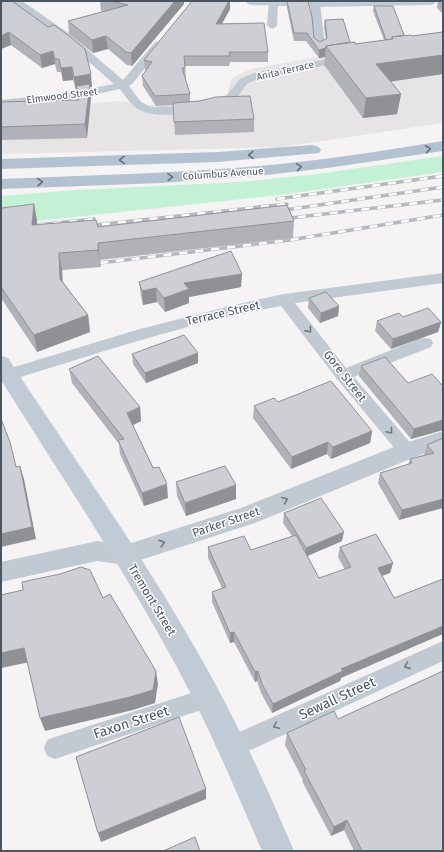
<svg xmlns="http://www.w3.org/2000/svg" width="444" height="852" viewBox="0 0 444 852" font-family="'Fira Sans',sans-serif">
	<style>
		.education { fill: #e6e4e5 }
		.green { fill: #c3f1d5 }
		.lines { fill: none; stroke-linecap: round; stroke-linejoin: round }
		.minor { fill: #c1cad2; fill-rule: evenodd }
		.tertiary { fill: #c1cad2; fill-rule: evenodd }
		.secondary { fill: #c1cbd6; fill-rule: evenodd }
		.primary { fill: #b3c2d1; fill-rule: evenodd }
		.rail-casing { stroke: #b5b8bd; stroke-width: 3.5 }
		.rail { stroke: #fff; stroke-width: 2.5; stroke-dasharray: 8; stroke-linecap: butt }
		.wall { fill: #b0b2b7 }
		.shaded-wall { fill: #909195 }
		.building { fill: #cdcfd5; stroke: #909195 }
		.oneway { stroke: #64717d }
		.oneway2 { stroke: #6e7983 }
		.labels { text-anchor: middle; stroke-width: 3; stroke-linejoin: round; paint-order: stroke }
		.far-street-label { font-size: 10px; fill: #4a5661; stroke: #fff }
		.street-label { font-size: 12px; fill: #4a5661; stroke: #fff }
		.near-street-label { font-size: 14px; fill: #4a5661; stroke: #fff }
	</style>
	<rect width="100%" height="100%" fill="#f5f3f3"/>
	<polygon class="education" points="443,34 443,123 282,147 1,154 1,111 119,101 149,105 186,105 212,100 227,94 232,78 251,69"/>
	<polygon class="green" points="443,156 443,172 288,194 37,221 1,235 1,196 76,190 240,182 310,175"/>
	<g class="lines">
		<g class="minor">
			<path d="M11,1H22L67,32L123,80L155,42H163L164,44L163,46L133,83L129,86L141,102L151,107L199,106L211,103L226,96L240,79L254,73L348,55L353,58L348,61L261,78C257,80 251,81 247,84C242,89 239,97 233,101C218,112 162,119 144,112C133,108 127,99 120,89L68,100L1,106V100L68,93L114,84L59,36Z"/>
			<polygon points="269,1 278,2 277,26 272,29 267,26"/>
			<polygon points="311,1 319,1 320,3 325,46 320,49 315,46 310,3"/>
			<path d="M443,273V283L295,303L346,368L419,339L425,338L431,339L433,343L431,347L354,377L413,446L416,451L413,456L407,458L401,456L337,379L281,306C185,323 94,355 1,383V371L140,329L234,305L284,294Z"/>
			<polygon points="443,641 443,661 240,755 232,758 224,755 221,747 224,739"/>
			<polygon points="207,688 215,691 218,698 215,705 207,708 55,759 47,756 44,748 47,740 55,737"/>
		</g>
		<polygon class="tertiary" points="443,431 443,447 415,457 255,523 125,565 97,561 1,582 1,562 97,541 125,545 241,508 399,445"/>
		<g class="secondary">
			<polygon points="246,1 436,1 434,4 430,5 315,7 252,5 248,4"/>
			<path d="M1,356L8,358C68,450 132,539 187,634C228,703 263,777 294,851H262C233,784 204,715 168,651C117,558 57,470 1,380Z"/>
		</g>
		<g class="primary">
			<path d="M443,141V151L327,168L257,176L161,183L1,189V179C95,175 188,173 281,164C336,158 389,150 443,141Z"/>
			<polygon points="313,145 319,147 321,150 319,153 218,162 1,169 1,159 218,152"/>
		</g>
		<g class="rail-casing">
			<g id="rail">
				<polyline points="277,199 443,176"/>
				<polyline points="278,211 443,187"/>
				<polyline points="282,219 443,200"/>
				<polyline points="37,225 94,219"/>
				<polyline points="86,226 287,204"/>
				<polyline points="100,263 290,240 443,215"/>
			</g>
		</g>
		<use href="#rail" class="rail"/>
	</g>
	<g class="wall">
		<polygon points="1,1 92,87 90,87 91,97 87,138 1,140 1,102 78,100 77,90 76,90 73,80 63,81 61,72 57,72 55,64 42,68 11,45 1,49"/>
		<polygon points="100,1 184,1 184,4 132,66 127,65 108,49 93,53 69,34 68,21 105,11 101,11"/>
		<polygon points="192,1 230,1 230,9 222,24 268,52 268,62 230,62 229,66 185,66 186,78 185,78 190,94 190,102 254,119 254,132 175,135 173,105 156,106 143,86 142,76 146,70 145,70 144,60"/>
		<polygon points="287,1 308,1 314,38 320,42 326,39 324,28 325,20 350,42 355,44 384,40 373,11 374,6 404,36 412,36 443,32 443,74 390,81 401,94 397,114 363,118 324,65 325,57 319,58 306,41 294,41 287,8"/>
		<polygon points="438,1 443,1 443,14 437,8"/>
		<polygon points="34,204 37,221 37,225 98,227 294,221 293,238 100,260 101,267 62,270 63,282 88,315 90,332 37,352 1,298 1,210"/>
		<polygon points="139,282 241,287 189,297 189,303 165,312 157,302 143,305 141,296"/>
		<polygon points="309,298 339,306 338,316 320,323 308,308"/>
		<polygon points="403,317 441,322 438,332 391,349 375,331 377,321"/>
		<polygon points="198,353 198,363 146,383 133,364 132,354"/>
		<polygon points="361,366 408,383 443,386 443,430 411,439 359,376"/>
		<polygon points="69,369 140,407 141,421 133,425 168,498 144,506 120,454 119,444 72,383"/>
		<polygon points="278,402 372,431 370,443 331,459 327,454 291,469 253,418 254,406"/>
		<polygon points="443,438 399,520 378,483 380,473 408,465 410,459 424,455 427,445"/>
		<polygon points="176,482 236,499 186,516 177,496"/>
		<polygon points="284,513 342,541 307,556 319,578 345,570 338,557 340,547 393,563 390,573 382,576 340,681 272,713 261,693 257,681 255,682 234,642 230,643 212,602 212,592 222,588 208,558 208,547 251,550 292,536 283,523"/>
		<polygon points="338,719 443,851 354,851 344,830 331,836 302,781 303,780 285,745 287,733"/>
	</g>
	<g class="shaded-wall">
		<polygon points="175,1 184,1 184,4 132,66 131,53"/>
		<polygon points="229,1 230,1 230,9 216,34 216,24"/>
		<polygon points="9,32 11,45 1,49 1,36"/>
		<polygon points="106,36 108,49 93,53 92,40"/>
		<polygon points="326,48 325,57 319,58 319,50"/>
		<polygon points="53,51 55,64 42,68 40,55"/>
		<polygon points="443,55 443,74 374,84 376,64"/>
		<polygon points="72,67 73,80 63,81 61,68"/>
		<polygon points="91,74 92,87 90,87 91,97 87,138 85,124 76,86 77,90 76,90 74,77"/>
		<polygon points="401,94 397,114 363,118 366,98"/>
		<polygon points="34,204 37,221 36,242 32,225"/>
		<polygon points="98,243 100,260 101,267 98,250"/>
		<polygon points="59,253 62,270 63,296 60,279"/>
		<polygon points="242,274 241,287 189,297 189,303 165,312 164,298 184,283"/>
		<polygon points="156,288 157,302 143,305 142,291"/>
		<polygon points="339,306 338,316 320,323 321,313"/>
		<polygon points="88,315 90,332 37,352 34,335"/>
		<polygon points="441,322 438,332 391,349 393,339"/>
		<polygon points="198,353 198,363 146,383 145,373"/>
		<polygon points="140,407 141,421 129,427 127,413"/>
		<polygon points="443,420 443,430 411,439 414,429"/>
		<polygon points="372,431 370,443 331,459 333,447"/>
		<polygon points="328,442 327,454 291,469 292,457"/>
		<polygon points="20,466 24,479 36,539 1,547 1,534"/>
		<polygon points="167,484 168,498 144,506 142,493"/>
		<polygon points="236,485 236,499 186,516 185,503"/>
		<polygon points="443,499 443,508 399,520 402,510"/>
		<polygon points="344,532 342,541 305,557 306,548"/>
		<polygon points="393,563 390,573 375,578 378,568"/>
		<polygon points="443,626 443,634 341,678 340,681 272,713 273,704 341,669"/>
		<polygon points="234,632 234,642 230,643 230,633"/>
		<polygon points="24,648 30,662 1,668 1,653"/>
		<polygon points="156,671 158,684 155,703 133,710 45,731 40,718"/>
		<polygon points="258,671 257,681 255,682 255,672"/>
		<polygon points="206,789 206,799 101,842 98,833"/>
		<polygon points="347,820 344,830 331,836 334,827"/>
	</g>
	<g class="building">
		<polygon points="1,1 12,1 48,27 54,25 73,39 85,49 91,74 74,77 72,67 61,68 59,59 55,59 53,51 40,55 9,32 1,36"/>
		<polygon points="111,1 175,1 131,53 126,52 106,36 92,40 68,21 128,5"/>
		<polygon points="192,1 229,1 216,24 264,23 268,52 229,52 230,56 184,56 185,68 182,68 190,94 155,96 142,76 152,62 144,60"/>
		<polygon points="287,1 308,1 312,17 314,38 320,42 327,38 325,20 343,19 350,42 326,46 326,48 319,50 307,33 294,33"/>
		<polygon points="438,1 443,1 443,5"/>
		<polygon points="374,6 393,6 404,35 392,37 392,39 386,40"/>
		<polygon points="443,32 443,55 376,64 401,94 366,98 326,46 355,42 355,44 393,39 392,37 411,35 412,36"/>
		<polygon points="90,84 85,124 1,127 1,102 79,100 76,86"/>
		<polygon points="250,96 254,119 174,122 173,103 199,101 216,97"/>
		<polygon points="34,204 32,225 96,220 98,227 287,205 294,221 98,243 98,250 59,253 60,279 88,315 34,335 1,287 1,210 2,208"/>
		<polygon points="231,251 242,274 184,283 189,289 164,298 156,288 142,291 139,282"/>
		<polygon points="326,292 339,306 321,313 309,298"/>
		<polygon points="428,308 441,322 393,339 377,321 399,313 403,317"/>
		<polygon points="184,335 198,353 145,373 132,354"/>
		<polygon points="98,356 140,407 127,413 153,468 159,467 167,484 142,493 118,440 124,439 69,369"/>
		<polygon points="385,357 408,383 432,374 443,386 443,420 414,429 361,366"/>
		<polygon points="331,381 372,431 333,447 328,442 292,457 254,406 274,398 278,402"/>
		<polygon points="1,419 10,442 16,467 20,466 32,527 1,534"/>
		<polygon points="443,438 443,499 402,510 380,473 412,463 410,459 434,453 427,445"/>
		<polygon points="225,466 236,485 185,503 176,482"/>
		<polygon points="321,498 344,532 306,548 284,513"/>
		<polygon points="376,534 393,563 378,568 394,598 443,579 443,626 341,669 343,671 273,704 262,684 258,671 255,672 234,632 230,633 212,592 226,587 208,547 244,536 251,550 296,535 319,578 351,567 340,547"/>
		<polygon points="81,567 90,570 103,598 110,594 156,671 153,690 130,697 40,718 24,648 1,653 1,595 23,590 22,582 60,574"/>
		<polygon points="443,671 443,851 362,851 347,820 334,827 304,771 306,770 287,733 334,711 338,719"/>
		<polygon points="179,717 206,789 98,833 76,757"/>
		<polygon points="195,837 200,851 163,851"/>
	</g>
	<defs><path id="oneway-chevron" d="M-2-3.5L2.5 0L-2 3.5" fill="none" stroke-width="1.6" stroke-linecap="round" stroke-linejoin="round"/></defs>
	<g class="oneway">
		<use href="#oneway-chevron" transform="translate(428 149) rotate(-8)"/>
		<use href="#oneway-chevron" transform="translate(251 155) rotate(177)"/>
		<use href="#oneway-chevron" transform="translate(122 160) rotate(178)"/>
		<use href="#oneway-chevron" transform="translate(299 167) rotate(-7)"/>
		<use href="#oneway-chevron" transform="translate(170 177) rotate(-2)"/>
		<use href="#oneway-chevron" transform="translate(40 182) rotate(-2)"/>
	</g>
	<g class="oneway2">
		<use href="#oneway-chevron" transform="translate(309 330) rotate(51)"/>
		<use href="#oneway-chevron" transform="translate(390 431) rotate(50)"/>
		<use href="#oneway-chevron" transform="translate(285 500) rotate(-22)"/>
		<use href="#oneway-chevron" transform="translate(162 543) rotate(-17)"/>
		<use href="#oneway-chevron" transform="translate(407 666) rotate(156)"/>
		<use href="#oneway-chevron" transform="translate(276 726) rotate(155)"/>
	</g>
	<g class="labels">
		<g class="far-street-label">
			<text transform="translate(285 70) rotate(-13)" y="4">Anita Terrace</text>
			<text transform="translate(62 95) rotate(-7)" y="4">Elmwood Street</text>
			<text transform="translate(223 173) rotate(-4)" y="4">Columbus Avenue</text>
		</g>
		<g class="street-label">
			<text transform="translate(223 313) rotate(-13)" y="4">Terrace Street</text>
			<text transform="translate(345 376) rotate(52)" y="4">Gore Street</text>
			<text transform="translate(226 522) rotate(-19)" y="4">Parker Street</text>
			<text transform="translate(152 600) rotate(59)" y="4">Tremont Street</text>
		</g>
		<g class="near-street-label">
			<text transform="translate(337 698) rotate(-25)" y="5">Sewall Street</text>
			<text transform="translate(131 722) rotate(-18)" y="5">Faxon Street</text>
		</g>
	</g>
	<rect width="444" height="852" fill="none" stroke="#4a5661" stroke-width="4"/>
</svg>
